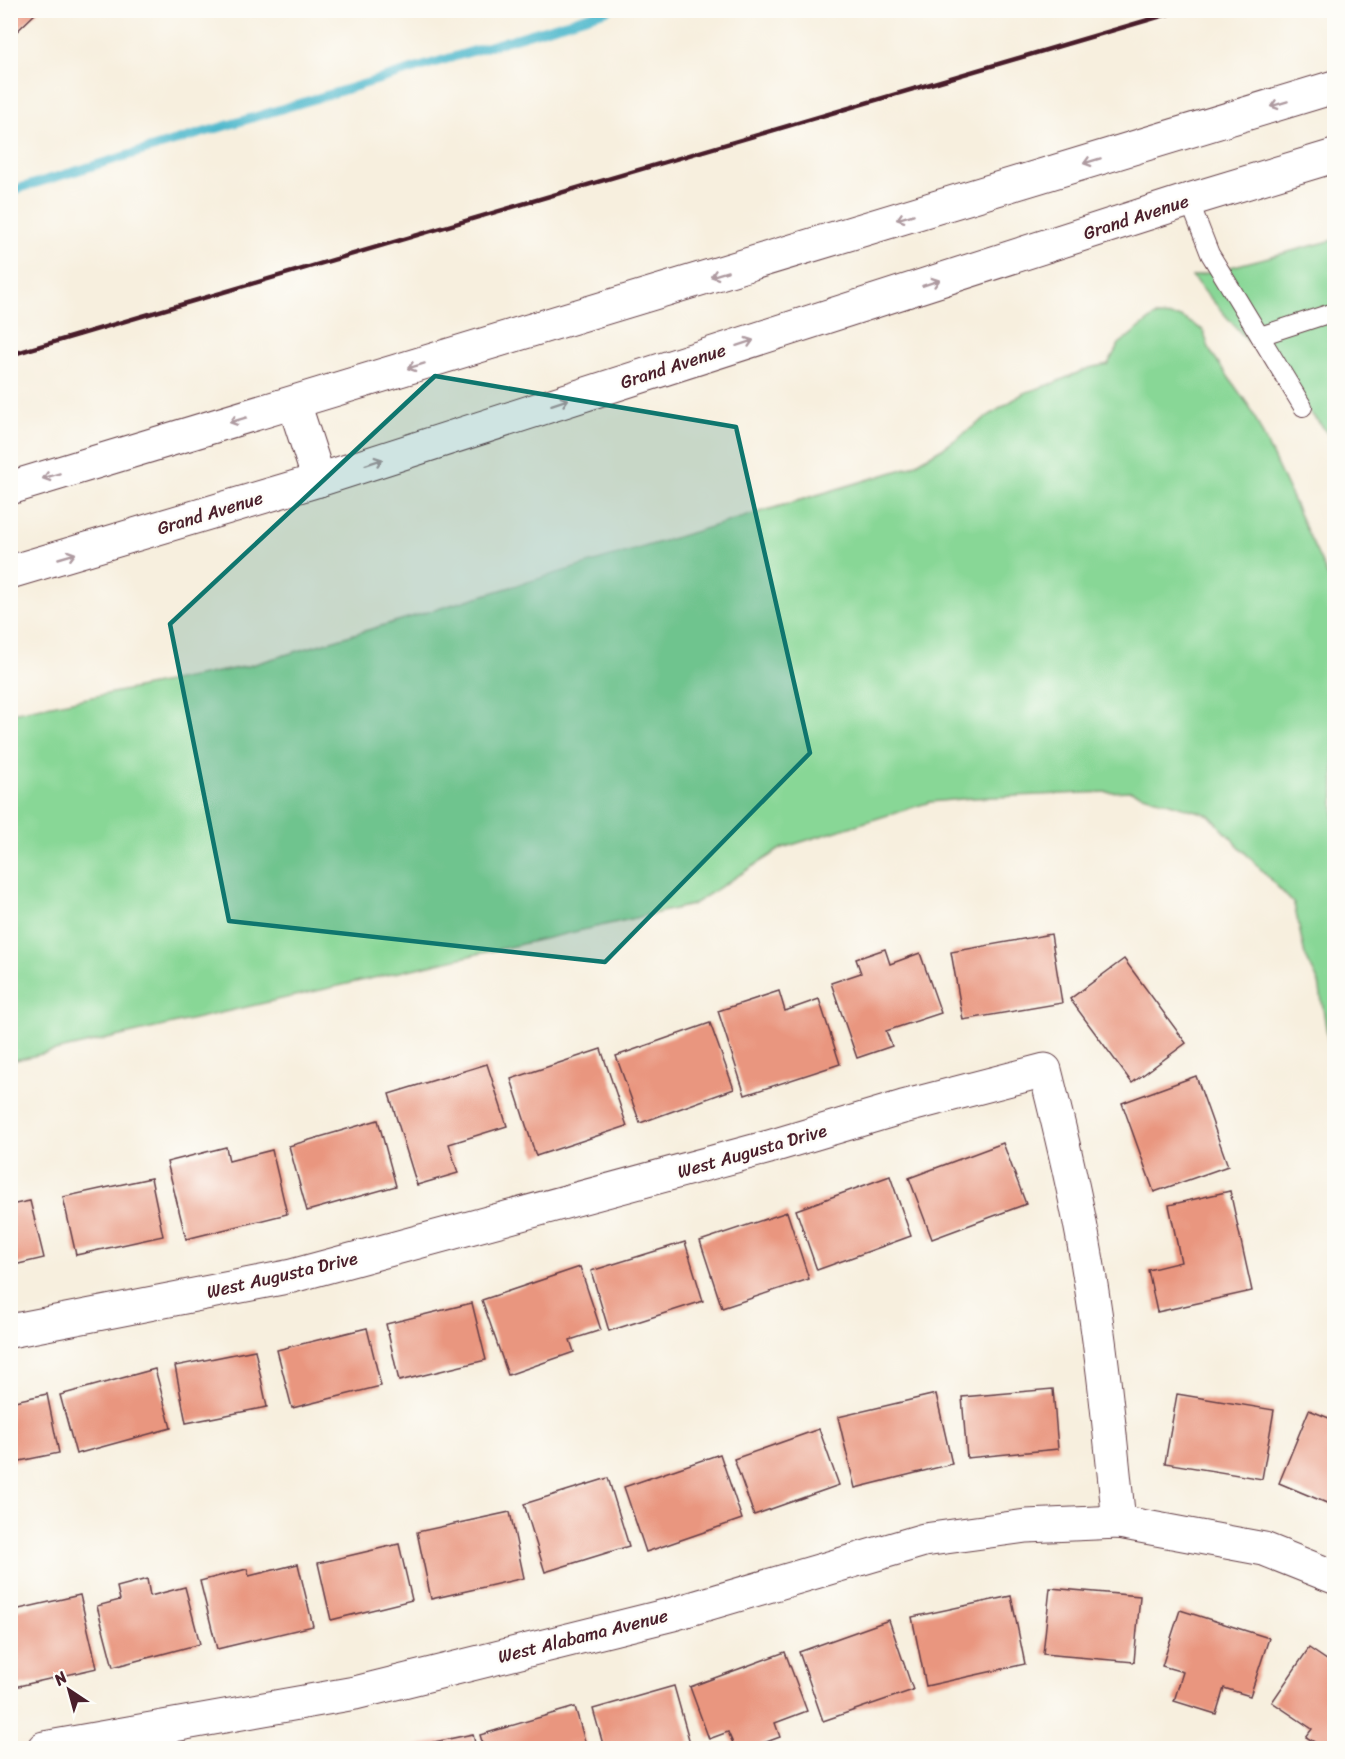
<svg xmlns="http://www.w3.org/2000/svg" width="1345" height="1759" viewBox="0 0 1345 1759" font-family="Sriracha,sans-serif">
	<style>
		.green { fill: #88d796; stroke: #697b60; stroke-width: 1.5 }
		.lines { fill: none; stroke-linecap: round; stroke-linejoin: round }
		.stream { stroke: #4eb8cc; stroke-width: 9 }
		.building { fill: #e9967f }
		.lane-casing { stroke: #643e46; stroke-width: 20 }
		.street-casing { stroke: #643e46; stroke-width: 35 }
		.highway-casing { stroke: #643e46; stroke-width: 35 }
		.lane { stroke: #fff; stroke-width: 18 }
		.street { stroke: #fff; stroke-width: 33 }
		.highway { stroke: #fff; stroke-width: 33 }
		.rail { stroke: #4a1f2b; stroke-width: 4.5 }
		.oneway { stroke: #ae9aa0 }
		.marked { fill: #0f766e; fill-opacity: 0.2; stroke: #0f766e; stroke-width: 4.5; stroke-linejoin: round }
		.labels { text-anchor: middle; stroke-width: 4.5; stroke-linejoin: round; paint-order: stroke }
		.street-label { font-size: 18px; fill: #4a1f2b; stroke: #fdfcf7 }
	</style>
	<rect width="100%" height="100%" fill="#fdfcf7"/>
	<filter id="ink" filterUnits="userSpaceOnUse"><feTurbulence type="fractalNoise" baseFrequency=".0167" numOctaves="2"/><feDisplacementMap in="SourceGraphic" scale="12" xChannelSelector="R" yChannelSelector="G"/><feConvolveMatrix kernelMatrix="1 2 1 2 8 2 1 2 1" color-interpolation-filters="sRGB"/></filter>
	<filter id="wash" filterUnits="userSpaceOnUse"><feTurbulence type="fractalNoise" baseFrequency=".008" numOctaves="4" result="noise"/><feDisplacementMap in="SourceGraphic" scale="24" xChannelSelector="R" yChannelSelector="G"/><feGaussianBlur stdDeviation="1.35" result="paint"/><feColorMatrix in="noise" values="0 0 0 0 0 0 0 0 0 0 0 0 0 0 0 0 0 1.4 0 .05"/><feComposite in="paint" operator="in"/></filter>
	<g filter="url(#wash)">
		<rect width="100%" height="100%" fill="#f7efde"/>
		<g class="green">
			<polygon points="1334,240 1334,440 1192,277"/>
			<polygon points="1155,316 1181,317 1203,330 1210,351 1251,409 1334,590 1334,1051 1328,1040 1319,983 1305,955 1294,904 1209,815 1130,791 972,798 930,802 782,848 692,905 11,1061 11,713 248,666 910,467 949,444 988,416 1024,393 1054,383 1089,368 1108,364 1119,344"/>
		</g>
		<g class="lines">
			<polyline class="stream" points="10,191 609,10"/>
		</g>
		<g id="blocks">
			<g class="building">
				<polygon points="10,10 39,10 10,38"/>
				<polygon points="1051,934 1062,1003 963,1020 951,952"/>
				<polygon points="885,949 890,964 920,953 941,1013 886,1031 892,1046 857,1058 831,983 861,973 856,959"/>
				<polygon points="1124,959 1186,1043 1132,1083 1070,999"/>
				<polygon points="779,991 785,1011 819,999 840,1064 745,1095 718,1011"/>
				<polygon points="710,1023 734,1089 640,1123 616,1056"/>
				<polygon points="601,1049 627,1126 536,1156 511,1079"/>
				<polygon points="487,1064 507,1126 449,1144 458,1173 417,1185 389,1094"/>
				<polygon points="1196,1076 1228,1166 1154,1192 1122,1103"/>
				<polygon points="378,1120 396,1186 307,1211 289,1146"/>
				<polygon points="1003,1143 1026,1204 932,1239 909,1178"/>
				<polygon points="226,1147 229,1161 272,1150 287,1214 186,1239 167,1162"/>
				<polygon points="890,1176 911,1236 817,1270 796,1210"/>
				<polygon points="151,1178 163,1236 76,1255 63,1197"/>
				<polygon points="1230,1191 1252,1291 1157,1312 1148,1270 1181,1262 1169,1205"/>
				<polygon points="30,1201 44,1258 10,1266 10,1205"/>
				<polygon points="787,1212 809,1279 722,1308 700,1241"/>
				<polygon points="685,1242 703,1301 609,1331 591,1271"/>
				<polygon points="580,1267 601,1330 570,1340 574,1352 508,1375 482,1300"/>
				<polygon points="472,1303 486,1360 399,1381 386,1324"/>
				<polygon points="367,1328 381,1386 292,1408 277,1350"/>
				<polygon points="255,1350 267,1407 186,1423 175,1366"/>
				<polygon points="155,1369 171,1428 76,1454 60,1395"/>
				<polygon points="1053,1389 1058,1449 967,1458 962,1397"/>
				<polygon points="47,1394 59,1453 10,1463 10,1402"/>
				<polygon points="936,1394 952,1464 855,1488 838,1417"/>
				<polygon points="1177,1394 1274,1410 1262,1479 1165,1463"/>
				<polygon points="1309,1410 1334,1420 1334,1506 1279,1483"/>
				<polygon points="819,1429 839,1485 754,1515 734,1459"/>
				<polygon points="720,1454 742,1519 646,1552 624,1487"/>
				<polygon points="608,1478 629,1546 545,1572 524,1504"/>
				<polygon points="510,1512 524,1578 431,1599 417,1532"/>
				<polygon points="399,1544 412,1600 331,1620 318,1563"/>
				<polygon points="298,1564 313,1626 217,1649 200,1581 247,1569 249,1576"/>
				<polygon points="147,1579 150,1596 185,1587 200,1644 113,1667 97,1606 120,1600 117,1587"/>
				<polygon points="1050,1588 1140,1596 1134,1662 1043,1654"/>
				<polygon points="80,1595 97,1668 10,1688 10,1611"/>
				<polygon points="1011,1596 1025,1664 926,1686 912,1617"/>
				<polygon points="1180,1610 1269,1638 1250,1696 1224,1688 1216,1714 1174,1701 1183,1672 1162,1666"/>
				<polygon points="889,1620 913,1690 823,1721 799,1652"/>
				<polygon points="1309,1648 1334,1665 1334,1748 1324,1748 1306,1737 1312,1729 1272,1702"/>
				<polygon points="785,1652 807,1711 775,1723 780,1737 750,1748 735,1748 728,1732 709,1739 690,1687"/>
				<polygon points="674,1686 690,1743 669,1748 604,1748 593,1709"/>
				<polygon points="575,1707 587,1748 484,1748 480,1735"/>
				<polygon points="473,1734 476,1748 410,1748 410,1747"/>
			</g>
		</g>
	</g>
	<g filter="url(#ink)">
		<use href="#blocks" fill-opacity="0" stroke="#643e46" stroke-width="1.5"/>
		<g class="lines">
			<g class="lane-casing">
				<g id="lane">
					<polyline points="1189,200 1210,254 1303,407"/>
					<polyline points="1260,336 1334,312"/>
				</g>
			</g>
			<g class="street-casing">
				<g id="street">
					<path d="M10,1331L292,1276L769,1147L903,1107L1045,1070C1061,1133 1076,1196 1087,1261C1102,1347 1110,1435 1119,1522"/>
					<polyline points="44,1748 355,1693 673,1614 924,1540 1026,1526 1119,1522 1264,1549 1334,1577"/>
				</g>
			</g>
			<g class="highway-casing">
				<g id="highway">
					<polyline points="294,403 319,480"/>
					<polyline points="10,488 1334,87"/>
					<polyline points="10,572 319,480 1189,200 1334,156"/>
				</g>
			</g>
			<use href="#lane" class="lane"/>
			<use href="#street" class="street"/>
			<use href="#highway" class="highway"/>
			<polyline class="rail" points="10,355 1182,10"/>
		</g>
		<defs><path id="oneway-shaft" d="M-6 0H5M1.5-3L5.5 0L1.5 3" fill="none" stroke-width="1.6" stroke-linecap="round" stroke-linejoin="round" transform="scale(1.5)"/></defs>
		<g class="oneway">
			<use href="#oneway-shaft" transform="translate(1279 104) rotate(163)"/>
			<use href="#oneway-shaft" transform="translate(1092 161) rotate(163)"/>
			<use href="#oneway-shaft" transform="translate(905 217) rotate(163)"/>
			<use href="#oneway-shaft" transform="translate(719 274) rotate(163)"/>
			<use href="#oneway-shaft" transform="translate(931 283) rotate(-18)"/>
			<use href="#oneway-shaft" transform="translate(745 343) rotate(-18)"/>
			<use href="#oneway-shaft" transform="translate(416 366) rotate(163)"/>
			<use href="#oneway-shaft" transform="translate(560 402) rotate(-18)"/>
			<use href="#oneway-shaft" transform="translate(238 420) rotate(163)"/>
			<use href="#oneway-shaft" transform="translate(374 462) rotate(-18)"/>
			<use href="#oneway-shaft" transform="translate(51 476) rotate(163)"/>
			<use href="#oneway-shaft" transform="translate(67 556) rotate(-16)"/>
		</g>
	</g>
	<path class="marked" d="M435,376L736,427L810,753L605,962L229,921L170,624Z"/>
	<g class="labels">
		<g class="street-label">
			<text transform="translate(1136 217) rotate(-18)" y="6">Grand Avenue</text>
			<text transform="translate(673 366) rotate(-18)" y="6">Grand Avenue</text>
			<text transform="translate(210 513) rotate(-17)" y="6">Grand Avenue</text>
			<text transform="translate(752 1151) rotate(-16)" y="6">West Augusta Drive</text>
			<text transform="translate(282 1275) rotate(-13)" y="6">West Augusta Drive</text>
			<text transform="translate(583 1636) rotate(-14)" y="6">West Alabama Avenue</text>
		</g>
	</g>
	<rect width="1345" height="1759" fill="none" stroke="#fdfcf7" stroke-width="36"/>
	<g transform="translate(69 1690) rotate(324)" stroke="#fdfcf7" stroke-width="4.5" paint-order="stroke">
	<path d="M0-4.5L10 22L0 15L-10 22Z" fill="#4a1f2b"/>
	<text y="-9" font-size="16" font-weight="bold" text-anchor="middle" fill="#4a1f2b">N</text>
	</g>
</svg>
